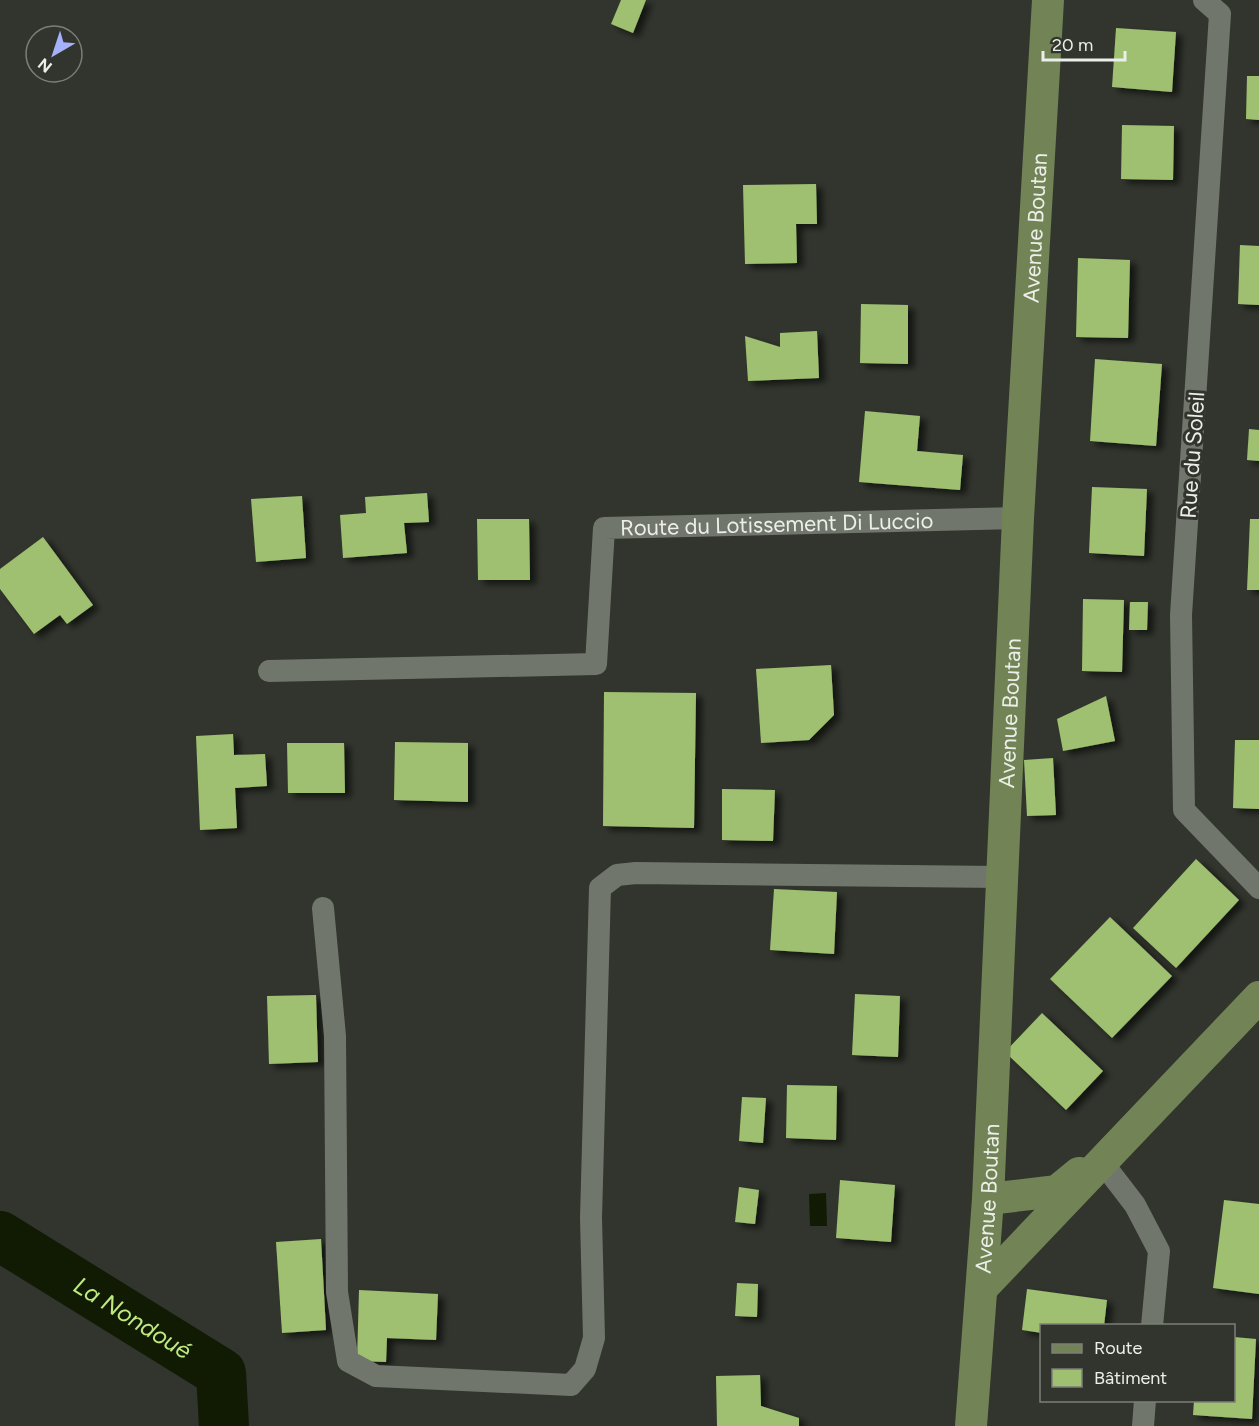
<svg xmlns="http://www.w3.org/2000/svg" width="1259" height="1426" viewBox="0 0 1259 1426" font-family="Figtree,sans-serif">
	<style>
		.water { fill: #111b04 }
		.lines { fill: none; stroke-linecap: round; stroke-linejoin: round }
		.river { stroke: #111b04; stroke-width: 50 }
		.building { fill: #9fc071; filter: url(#shadow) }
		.street { stroke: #71766c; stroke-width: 22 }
		.secondary { stroke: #728355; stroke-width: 32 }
		.labels { text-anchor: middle; stroke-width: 6; stroke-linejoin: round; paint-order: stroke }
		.street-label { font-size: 22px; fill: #ecefe9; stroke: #31352d }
		.water-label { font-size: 24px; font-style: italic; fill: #beea81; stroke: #31352d }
	</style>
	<defs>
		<filter id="shadow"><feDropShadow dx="6" dy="4" stdDeviation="3" flood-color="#0009"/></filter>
	</defs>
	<rect width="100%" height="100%" fill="#31352d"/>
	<polygon class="water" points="826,1193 827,1226 810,1226 809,1194"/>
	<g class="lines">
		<path class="river" id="s1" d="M0,1236L221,1373L224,1426"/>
	</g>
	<g class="building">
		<polygon points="621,0 646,0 633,33 611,24"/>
		<polygon points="1116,28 1176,32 1172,92 1112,87"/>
		<polygon points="1247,76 1259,76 1259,120 1246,119"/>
		<polygon points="1122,125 1174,126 1173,180 1121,179"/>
		<polygon points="816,184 817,224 796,224 797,263 745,264 743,185"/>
		<polygon points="1240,245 1259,246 1259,305 1238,304"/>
		<polygon points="1078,258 1130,260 1128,338 1076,337"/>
		<polygon points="861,304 908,305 908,364 860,363"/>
		<polygon points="817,331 819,378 748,381 745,336 780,347 780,333"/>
		<polygon points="1095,359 1162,364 1156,446 1090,441"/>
		<polygon points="865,411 920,416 917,451 963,455 960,490 859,482"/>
		<polygon points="1249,429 1259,430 1259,461 1247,460"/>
		<polygon points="1092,487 1147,489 1144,556 1089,553"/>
		<polygon points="427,493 429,522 404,523 407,553 343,558 340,515 366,513 365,497"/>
		<polygon points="302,496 306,558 256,562 251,499"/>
		<polygon points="477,519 529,519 530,580 478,580"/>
		<polygon points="1250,519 1259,519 1259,590 1247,590"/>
		<polygon points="43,537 93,605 67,624 60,615 34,634 0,589 0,569"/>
		<polygon points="1083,599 1124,600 1122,672 1082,671"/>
		<polygon points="1130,602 1148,602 1147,630 1129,630"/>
		<polygon points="831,665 834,715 809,740 761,743 756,669"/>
		<polygon points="604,692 696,693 694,828 603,826"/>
		<polygon points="1106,696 1115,741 1063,751 1057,719"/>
		<polygon points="233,734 234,755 265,754 267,786 235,788 237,828 200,830 196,736"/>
		<polygon points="1235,740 1259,740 1259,809 1233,808"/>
		<polygon points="395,742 468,743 468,802 394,800"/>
		<polygon points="287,743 344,743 345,793 288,793"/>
		<polygon points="1053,758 1056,815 1027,816 1024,760"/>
		<polygon points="722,789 775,790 773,841 722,840"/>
		<polygon points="1196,859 1239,900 1176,968 1133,928"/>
		<polygon points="774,889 837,892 834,954 770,950"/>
		<polygon points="1110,917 1172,976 1112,1038 1050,979"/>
		<polygon points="855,994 900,996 898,1057 852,1055"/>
		<polygon points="316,995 318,1062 269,1064 267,996"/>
		<polygon points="1042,1013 1103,1071 1066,1110 1005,1052"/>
		<polygon points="787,1085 837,1086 836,1140 786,1138"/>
		<polygon points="742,1097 766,1098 763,1143 739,1141"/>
		<polygon points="840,1180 895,1185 891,1242 836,1238"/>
		<polygon points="739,1187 759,1190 755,1224 735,1222"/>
		<polygon points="1224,1200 1259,1204 1259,1294 1213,1288"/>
		<polygon points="321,1239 326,1330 282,1333 276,1242"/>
		<polygon points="737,1283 758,1284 757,1317 735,1316"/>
		<polygon points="1027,1289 1107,1300 1104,1326 1042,1326 1042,1333 1022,1330"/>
		<polygon points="359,1290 438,1294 436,1340 387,1338 386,1362 357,1361"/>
		<polygon points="1234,1337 1256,1339 1252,1419 1193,1415 1194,1400 1234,1400"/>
		<polygon points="760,1375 761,1406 799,1418 799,1426 717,1426 716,1376"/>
	</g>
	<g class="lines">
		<g class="street">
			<polyline points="1204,0 1220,14 1181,615 1184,810 1259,888"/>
			<path id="s2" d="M269,671L596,664L604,528L1018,518"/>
			<polyline points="323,908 335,1036 337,1292 348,1361 376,1376 571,1385 585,1369 594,1338 591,1218 600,888 617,875 636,873 1000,877"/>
			<polyline points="1102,1162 1135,1205 1159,1251 1152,1326"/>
			<polyline points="1143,1426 1145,1400"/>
		</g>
		<g class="secondary">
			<polyline points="988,1199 1057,1191 1079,1173"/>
			<polyline points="982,1288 1259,997"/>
			<path id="s3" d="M971,1426L988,1199L1018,518L1048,0"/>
		</g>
	</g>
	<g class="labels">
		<g class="street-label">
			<text dy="8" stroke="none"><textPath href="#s3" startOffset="1200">Avenue Boutan</textPath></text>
			<text transform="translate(1192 455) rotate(-86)" y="8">Rue du Soleil</text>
			<text dy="8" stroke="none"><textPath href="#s2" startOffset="636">Route du Lotissement Di Luccio</textPath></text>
			<text dy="8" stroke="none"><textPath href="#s3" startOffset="714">Avenue Boutan</textPath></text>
			<text dy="8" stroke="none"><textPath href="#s3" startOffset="228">Avenue Boutan</textPath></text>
		</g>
		<g class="water-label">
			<text dy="8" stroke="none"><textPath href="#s1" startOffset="156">La Nondoué</textPath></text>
		</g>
	</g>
	<rect x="1040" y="1324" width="195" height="78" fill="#31352d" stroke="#7c7f78" stroke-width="1.5"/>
	<rect x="1052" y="1344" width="30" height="9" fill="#728355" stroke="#7c7f78" stroke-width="1.5"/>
	<text x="1094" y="1354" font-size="18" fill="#ecefe9">Route</text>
	<rect x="1052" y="1369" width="30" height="18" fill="#9fc071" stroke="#7c7f78" stroke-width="1.5"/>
	<text x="1094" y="1384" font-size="18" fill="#ecefe9">Bâtiment</text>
	<g transform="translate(54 54) rotate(219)"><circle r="28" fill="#31352d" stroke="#7c7f78" stroke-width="1.5"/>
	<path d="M0-4.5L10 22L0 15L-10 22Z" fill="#a6b1fc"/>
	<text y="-9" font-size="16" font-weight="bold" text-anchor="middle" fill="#ecefe9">N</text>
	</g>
	<path d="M1043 51v9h82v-9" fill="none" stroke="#ecefe9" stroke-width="3"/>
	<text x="1052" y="51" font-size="18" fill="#ecefe9" stroke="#31352d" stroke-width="4.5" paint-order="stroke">20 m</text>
</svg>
